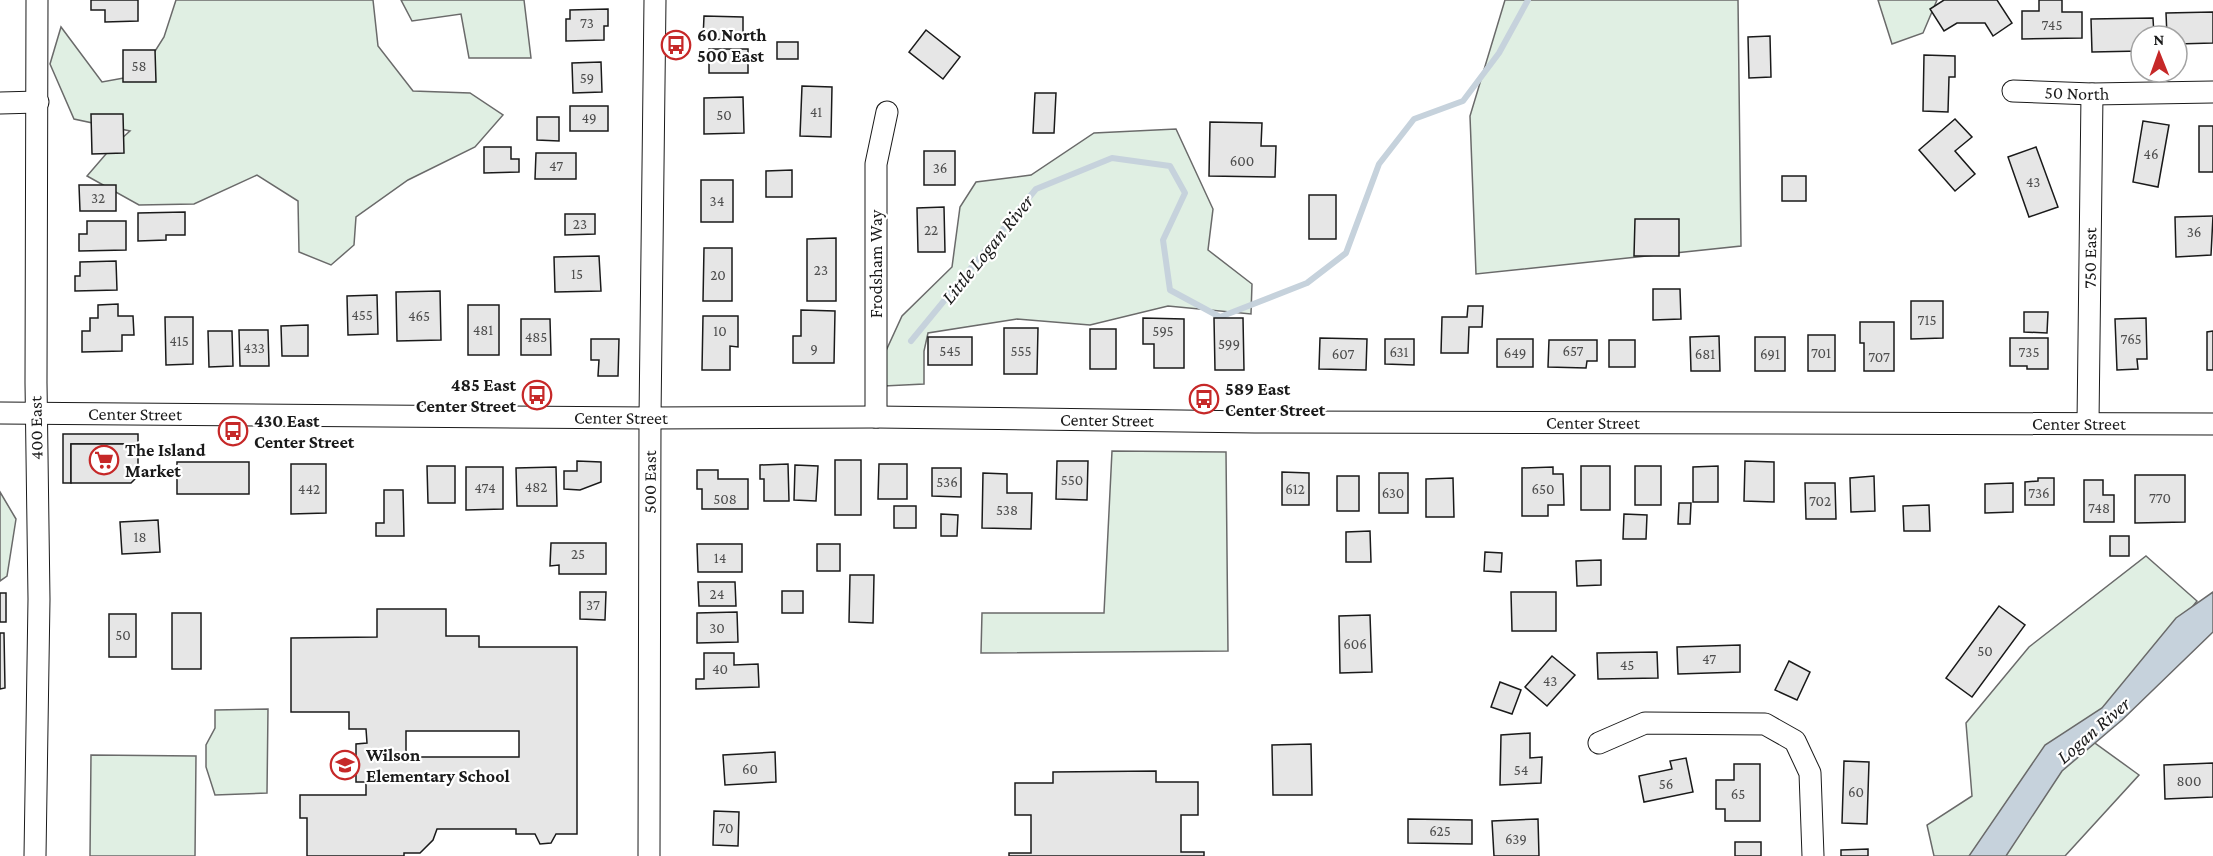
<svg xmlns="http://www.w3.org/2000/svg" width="2213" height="856" viewBox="0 0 2213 856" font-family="'Crimson Pro',serif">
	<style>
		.green { fill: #e0efe3; stroke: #6a6a6a; stroke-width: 1.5 }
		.water { fill: #c6d2dc; stroke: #6a6a6a; stroke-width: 1.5 }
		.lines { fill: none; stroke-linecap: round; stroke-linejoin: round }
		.stream { stroke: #c6d2dc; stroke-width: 6 }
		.building { fill: #e6e6e6; stroke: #1a1a1a; stroke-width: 1.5; fill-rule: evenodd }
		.minor-casing { stroke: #1a1a1a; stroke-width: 23 }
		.minor { stroke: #fff; stroke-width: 21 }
		.labels { text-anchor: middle; stroke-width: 4.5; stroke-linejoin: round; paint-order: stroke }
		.number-label { font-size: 15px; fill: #4d4d4d }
		.poi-label { font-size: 18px; font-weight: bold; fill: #1a1a1a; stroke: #fff; text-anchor: start }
		.street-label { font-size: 18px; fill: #1a1a1a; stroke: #fff }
		.water-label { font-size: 20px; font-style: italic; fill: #1a1a1a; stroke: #fff }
	</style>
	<rect width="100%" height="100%" fill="#fff"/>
	<g class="green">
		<polygon points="176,0 373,0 378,46 413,91 470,93 503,115 475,147 408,180 356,217 354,245 331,265 299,252 298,201 257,175 194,204 139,205 87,176 112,147 130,131 74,119 50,64 61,27 102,82 140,75 164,37"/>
		<polygon points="401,0 524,0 531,58 469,58 461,14 412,21"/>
		<polygon points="1505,0 1738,0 1741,246 1476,274 1470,116"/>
		<polygon points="1878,0 1937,0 1923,33 1892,44"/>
		<polygon points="1176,129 1213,209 1208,250 1252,284 1251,314 1168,306 1090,325 1017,319 928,333 924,351 924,384 884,386 885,353 902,316 952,267 960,207 976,182 1031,175 1094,133"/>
		<polygon points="1112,451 1226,452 1228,651 981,653 982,613 1104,613"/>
		<polygon points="0,492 16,519 7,576 0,581"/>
		<polygon points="2146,556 2197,601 2088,738 2139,775 2065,856 1934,856 1927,825 1972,796 1966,723 2029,647"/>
		<polygon points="268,709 267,793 215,795 206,767 206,745 215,728 215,710"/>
		<polygon points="91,755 196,756 195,856 90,856"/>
	</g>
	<polygon class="water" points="2213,592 2213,632 2122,720 2062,771 2006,856 1969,856 2045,745 2102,708 2176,618"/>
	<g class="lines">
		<polyline class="stream" points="911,341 1036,189 1112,158 1170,166 1185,193 1163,240 1170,290 1220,317 1307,283 1346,253 1379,164 1414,119 1463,101 1499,53 1528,0"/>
	</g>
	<g class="building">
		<polygon points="91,0 138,0 138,21 105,22 105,10 91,10"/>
		<polygon points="1944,0 1997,0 2012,23 1993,36 1985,23 1957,23 1944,31 1930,9"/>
		<polygon points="2039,0 2062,0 2062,12 2082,12 2082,38 2022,39 2022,11 2039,11"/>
		<polygon points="608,9 608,26 604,26 604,40 566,41 566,19 570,19 570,10"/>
		<polygon points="2213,12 2213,43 2177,44 2177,36 2167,36 2166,13"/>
		<polygon points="704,16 743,17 743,40 703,39"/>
		<polygon points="2153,18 2154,36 2141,36 2141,51 2092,52 2091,19"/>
		<polygon points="926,30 960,57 943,79 909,52"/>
		<polygon points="1770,36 1771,77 1749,78 1748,37"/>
		<rect x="777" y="42" width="21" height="17"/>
		<rect x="709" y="49" width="39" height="24"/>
		<polygon points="123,50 155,50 156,82 123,82"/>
		<polygon points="1924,55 1955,56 1955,77 1949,77 1948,112 1923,111"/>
		<polygon points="601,62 602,92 573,93 572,63"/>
		<polygon points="802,86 832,87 831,137 800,136"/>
		<polygon points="1035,93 1056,93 1054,133 1033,133"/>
		<polygon points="743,97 744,133 704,134 704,98"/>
		<rect x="570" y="106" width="38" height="25"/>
		<polygon points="91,114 123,114 124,153 92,154"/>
		<polygon points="537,117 559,117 559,141 537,140"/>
		<polygon points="1955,119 1972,137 1955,151 1975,174 1955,191 1919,150"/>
		<polygon points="2143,121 2169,125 2158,187 2133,182"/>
		<polygon points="1210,122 1262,123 1261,146 1276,146 1275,177 1209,176"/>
		<rect x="2199" y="126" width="14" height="46"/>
		<polygon points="484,147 511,147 511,159 519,159 519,172 484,173"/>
		<polygon points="2036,147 2058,207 2029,217 2008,157"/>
		<rect x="924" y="151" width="31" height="34"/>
		<polygon points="536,153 576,153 576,179 535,179"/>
		<polygon points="792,170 792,197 766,197 766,171"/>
		<rect x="1782" y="176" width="24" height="25"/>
		<rect x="701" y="180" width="32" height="42"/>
		<polygon points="79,185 116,185 116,211 80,211"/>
		<rect x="1309" y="195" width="27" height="44"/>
		<polygon points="944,207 945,252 918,252 917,208"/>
		<polygon points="185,212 185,235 166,235 166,240 138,241 138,213"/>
		<polygon points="565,214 595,214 595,234 565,235"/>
		<polygon points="2213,216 2211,255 2176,257 2175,217"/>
		<polygon points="1635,219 1679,219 1679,256 1634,256"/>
		<polygon points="87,221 126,221 126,250 79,251 79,234 87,234"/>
		<polygon points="836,238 836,301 807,301 807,239"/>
		<polygon points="704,248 732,248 732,301 703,301"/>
		<polygon points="599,256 601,291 555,292 554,257"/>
		<polygon points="116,261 117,290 75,291 75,276 80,276 80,262"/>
		<polygon points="1653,289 1680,289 1681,319 1653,320"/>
		<polygon points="440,291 441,340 397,341 396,292"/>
		<polygon points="377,295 378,334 348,335 347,296"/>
		<polygon points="1911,301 1943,301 1943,338 1911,339"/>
		<polygon points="118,304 118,316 133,316 134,335 122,335 122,351 82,352 82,331 90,331 90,318 98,318 98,305"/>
		<rect x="468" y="305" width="31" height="50"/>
		<polygon points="1468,306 1483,306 1482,327 1469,327 1468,353 1441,353 1442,317 1467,317"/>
		<polygon points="801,310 835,311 834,363 793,363 793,336 801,336"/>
		<polygon points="2024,312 2048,312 2047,333 2024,332"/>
		<polygon points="703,316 738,316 738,347 730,346 730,370 702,370"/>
		<polygon points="165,317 193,317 193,364 166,365"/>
		<polygon points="1143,318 1184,319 1184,368 1154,368 1154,344 1143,344"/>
		<polygon points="1214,318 1243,318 1244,370 1215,370"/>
		<polygon points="2146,318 2147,359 2137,359 2138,369 2117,370 2115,319"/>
		<polygon points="521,319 550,319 551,355 521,355"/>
		<polygon points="1860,322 1894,322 1894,371 1864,371 1864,343 1860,343"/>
		<polygon points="308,325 308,356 282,356 281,326"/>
		<polygon points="1004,328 1038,328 1037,374 1004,374"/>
		<rect x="1090" y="329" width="26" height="40"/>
		<polygon points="239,330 268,330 269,366 240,366"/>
		<polygon points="208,331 232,331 233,366 209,367"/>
		<polygon points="2213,331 2213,370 2207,370 2207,332"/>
		<rect x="1808" y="335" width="27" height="36"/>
		<polygon points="1719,336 1720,371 1691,371 1690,337"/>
		<rect x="928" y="337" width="44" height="28"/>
		<rect x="1755" y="337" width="30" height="34"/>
		<polygon points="1320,338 1367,339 1366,370 1319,369"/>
		<polygon points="2010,338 2048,338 2048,369 2027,369 2027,366 2010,366"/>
		<polygon points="591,339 619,339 618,376 598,376 599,360 591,360"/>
		<polygon points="1385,339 1414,339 1414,365 1385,364"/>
		<rect x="1497" y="339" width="36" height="28"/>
		<polygon points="1549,340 1597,340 1597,361 1587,361 1586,368 1548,367"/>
		<rect x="1609" y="340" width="26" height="27"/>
		<polygon points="63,434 138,434 138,444 71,444 71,483 63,483"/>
		<polygon points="71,444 138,444 138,476 131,483 71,483"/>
		<rect x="835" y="460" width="26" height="55"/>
		<polygon points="577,461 601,462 601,482 580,490 564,489 564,471 577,471"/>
		<polygon points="1057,461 1088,461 1087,500 1056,499"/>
		<polygon points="1745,461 1774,462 1774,502 1744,501"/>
		<rect x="177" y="462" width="72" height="32"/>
		<polygon points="291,464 326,464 326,513 291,514"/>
		<polygon points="788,464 789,501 764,501 764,479 760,479 760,465"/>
		<polygon points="879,464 907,464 907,499 878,499"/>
		<polygon points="795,465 818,466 816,501 794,500"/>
		<polygon points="427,466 455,466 455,503 428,503"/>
		<rect x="1581" y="466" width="29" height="44"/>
		<rect x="1635" y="466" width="26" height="39"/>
		<polygon points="1718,466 1718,502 1693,502 1693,467"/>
		<polygon points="466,467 503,467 503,509 466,510"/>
		<polygon points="556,467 557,506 517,506 516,468"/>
		<polygon points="1553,467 1553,474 1563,474 1564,505 1548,505 1548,516 1522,516 1522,468"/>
		<polygon points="932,468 961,468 961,497 932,496"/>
		<polygon points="697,470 718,470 718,479 748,479 748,509 702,509 702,489 697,489"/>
		<polygon points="1282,472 1309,473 1309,505 1282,505"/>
		<polygon points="983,473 1007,474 1007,493 1032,493 1031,529 982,528"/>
		<rect x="1379" y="473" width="29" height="40"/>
		<polygon points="2135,475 2185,475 2185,522 2135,523"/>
		<rect x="1337" y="476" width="22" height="35"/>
		<polygon points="1874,476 1875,511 1851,512 1850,478"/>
		<polygon points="1453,478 1454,517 1426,517 1426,479"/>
		<polygon points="2038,478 2054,478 2054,505 2025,505 2025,482 2038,481"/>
		<polygon points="2084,480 2103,480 2103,495 2114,495 2114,522 2084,522"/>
		<polygon points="1805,483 1835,483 1836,519 1806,519"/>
		<polygon points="2013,483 2013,512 1985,513 1985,484"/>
		<polygon points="384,490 403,490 404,536 376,536 376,523 384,523"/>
		<polygon points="1679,503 1691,503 1690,524 1678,524"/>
		<polygon points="1929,505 1930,531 1904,531 1903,506"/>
		<rect x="894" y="506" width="22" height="22"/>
		<polygon points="941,514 958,515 957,536 941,536"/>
		<polygon points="1624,514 1647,515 1646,539 1623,539"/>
		<polygon points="158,520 160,552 122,554 120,522"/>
		<polygon points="1370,531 1371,562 1346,562 1346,532"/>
		<rect x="2110" y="536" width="19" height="20"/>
		<polygon points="551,543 606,543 606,574 559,574 559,565 550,566"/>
		<polygon points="697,544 742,544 742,572 698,572"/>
		<rect x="817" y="544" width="23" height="27"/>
		<polygon points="1485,552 1502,553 1501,572 1484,571"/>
		<polygon points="1601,560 1601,585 1577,586 1576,561"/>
		<polygon points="850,575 874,575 873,623 849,622"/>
		<polygon points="698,582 735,582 736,606 699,606"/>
		<rect x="782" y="591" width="21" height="22"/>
		<polygon points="580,592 606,592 605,620 580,619"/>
		<polygon points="1511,592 1556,592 1556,631 1512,631"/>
		<rect x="0" y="593" width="6" height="29"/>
		<polygon points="1999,606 2025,625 1972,697 1946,678"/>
		<path d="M377,609H446V636H479V647H577V834H556L551,843L540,844L535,834H516V829H437L433,840L420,853H404V856H307V818H300V795H366V782H356V744L367,743L366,729H349V712H291V638L377,637ZM406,731H519V757H406Z"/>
		<polygon points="737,612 738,642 697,643 697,613"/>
		<rect x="172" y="613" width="29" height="56"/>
		<rect x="109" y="614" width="27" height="43"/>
		<polygon points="1370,615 1372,672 1340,673 1339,616"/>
		<polygon points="0,633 4,633 5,688 0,689"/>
		<polygon points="1740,645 1740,672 1678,674 1677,647"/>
		<polygon points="1657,652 1658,678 1598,679 1597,653"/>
		<polygon points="704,653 734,653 734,665 758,664 759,687 696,689 696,679 704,679"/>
		<polygon points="1552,656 1575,675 1547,706 1525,687"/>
		<polygon points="1789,661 1810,672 1797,700 1775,690"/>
		<polygon points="1500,682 1521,690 1512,714 1491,707"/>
		<polygon points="1530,733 1530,758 1542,757 1541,783 1500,785 1501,735"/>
		<polygon points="1311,744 1312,795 1273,795 1272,745"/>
		<polygon points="775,752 776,782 725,785 723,755"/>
		<polygon points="1686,758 1693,792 1644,802 1639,776 1672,769 1670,761"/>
		<polygon points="1844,761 1869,762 1867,824 1842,823"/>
		<polygon points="2213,763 2213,797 2165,799 2164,765"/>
		<polygon points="1734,764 1760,764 1760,821 1725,821 1725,809 1716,809 1716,780 1734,780"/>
		<polygon points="1156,771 1156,782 1198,782 1198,815 1181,815 1181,852 1204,852 1204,856 1009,856 1009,853 1031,853 1031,815 1015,815 1015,783 1053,783 1053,772"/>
		<polygon points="714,811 739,812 738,846 713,845"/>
		<polygon points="1408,819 1472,820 1472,844 1408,843"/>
		<polygon points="1538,819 1539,856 1494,856 1492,821"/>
		<rect x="1735" y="842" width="26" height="14"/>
		<polygon points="1868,849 1868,856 1841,856 1841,850"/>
	</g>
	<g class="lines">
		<g class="minor-casing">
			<g id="minor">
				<path id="s1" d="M2013,91L2092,94L2213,92"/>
				<polyline points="0,103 38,102"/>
				<path id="s2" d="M0,413L650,418L876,417L1255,422L2213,424"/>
				<polyline points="876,417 876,164 887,112"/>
				<path id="s3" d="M2088,423L2092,94"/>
				<polyline points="1599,743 1645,723 1765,724 1795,741 1810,773 1813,856"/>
				<polyline points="35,856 39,599 36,383 37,0"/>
				<path id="s4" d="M649,856L650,418L655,0"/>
			</g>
		</g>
		<use href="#minor" class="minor"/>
	</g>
	<defs>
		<g id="bus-ring" transform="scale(1.5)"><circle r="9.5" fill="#fff" stroke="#c62828" stroke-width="1.5"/><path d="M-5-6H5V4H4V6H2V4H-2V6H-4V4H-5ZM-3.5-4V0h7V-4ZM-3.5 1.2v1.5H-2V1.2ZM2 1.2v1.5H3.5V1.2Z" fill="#c62828"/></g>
		<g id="supermarket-ring" transform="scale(1.5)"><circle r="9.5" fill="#fff" stroke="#c62828" stroke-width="1.5"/><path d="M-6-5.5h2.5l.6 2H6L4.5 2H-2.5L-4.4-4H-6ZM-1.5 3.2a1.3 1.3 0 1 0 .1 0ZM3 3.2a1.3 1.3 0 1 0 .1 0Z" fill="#c62828"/></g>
		<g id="school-ring" transform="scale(1.5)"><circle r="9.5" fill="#fff" stroke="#c62828" stroke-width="1.5"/><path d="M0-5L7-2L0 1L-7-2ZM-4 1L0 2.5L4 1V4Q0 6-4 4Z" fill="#c62828"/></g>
	</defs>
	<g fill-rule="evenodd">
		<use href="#bus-ring" x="676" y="45"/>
		<use href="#bus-ring" x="537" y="395"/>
		<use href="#bus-ring" x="1204" y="399"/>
		<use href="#bus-ring" x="233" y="431"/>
		<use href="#supermarket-ring" x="104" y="460"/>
		<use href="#school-ring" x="345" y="765"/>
	</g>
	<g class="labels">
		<g class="number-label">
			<text x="587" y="28">73</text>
			<text x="2052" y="30">745</text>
			<text x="139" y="71">58</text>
			<text x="587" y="83">59</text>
			<text x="816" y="117">41</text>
			<text x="724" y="120">50</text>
			<text x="589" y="123">49</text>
			<text x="2151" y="159">46</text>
			<text x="1242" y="166">600</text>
			<text x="556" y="171">47</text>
			<text x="940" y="173">36</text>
			<text x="2033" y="187">43</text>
			<text x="98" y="203">32</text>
			<text x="717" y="206">34</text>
			<text x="580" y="229">23</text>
			<text x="931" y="235">22</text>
			<text x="2194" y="237">36</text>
			<text x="821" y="275">23</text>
			<text x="577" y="279">15</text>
			<text x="718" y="280">20</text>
			<text x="362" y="320">455</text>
			<text x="419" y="321">465</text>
			<text x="1927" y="325">715</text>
			<text x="483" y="335">481</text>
			<text x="720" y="336">10</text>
			<text x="1163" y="336">595</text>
			<text x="536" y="342">485</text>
			<text x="2131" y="344">765</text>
			<text x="179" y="346">415</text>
			<text x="1229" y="349">599</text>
			<text x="254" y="353">433</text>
			<text x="814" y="354">9</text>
			<text x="950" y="356">545</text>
			<text x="1021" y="356">555</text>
			<text x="1573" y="356">657</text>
			<text x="1399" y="357">631</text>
			<text x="2029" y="357">735</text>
			<text x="1515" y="358">649</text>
			<text x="1821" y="358">701</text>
			<text x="1343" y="359">607</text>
			<text x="1705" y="359">681</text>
			<text x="1770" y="359">691</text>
			<text x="1879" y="362">707</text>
			<text x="1072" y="485">550</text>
			<text x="947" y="487">536</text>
			<text x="536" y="492">482</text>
			<text x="485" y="493">474</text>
			<text x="309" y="494">442</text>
			<text x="1295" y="494">612</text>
			<text x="1543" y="494">650</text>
			<text x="1393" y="498">630</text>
			<text x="2039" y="498">736</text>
			<text x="2160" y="503">770</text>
			<text x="725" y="504">508</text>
			<text x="1820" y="506">702</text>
			<text x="2099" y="513">748</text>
			<text x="1007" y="515">538</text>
			<text x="140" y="542">18</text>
			<text x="578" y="559">25</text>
			<text x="720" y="563">14</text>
			<text x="717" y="599">24</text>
			<text x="593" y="610">37</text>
			<text x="717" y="633">30</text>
			<text x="123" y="640">50</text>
			<text x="1355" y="649">606</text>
			<text x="1985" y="656">50</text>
			<text x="1709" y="664">47</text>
			<text x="1627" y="670">45</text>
			<text x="720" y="674">40</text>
			<text x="1550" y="686">43</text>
			<text x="750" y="774">60</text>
			<text x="1521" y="775">54</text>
			<text x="2189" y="786">800</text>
			<text x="1666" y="789">56</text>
			<text x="1856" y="797">60</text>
			<text x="1738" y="799">65</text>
			<text x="726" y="833">70</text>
			<text x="1440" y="836">625</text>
			<text x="1516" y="844">639</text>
		</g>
		<g class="poi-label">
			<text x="697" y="41">60 North<tspan x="697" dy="21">500 East</tspan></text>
			<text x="516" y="391" text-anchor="end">485 East<tspan x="516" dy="21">Center Street</tspan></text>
			<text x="1225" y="395">589 East<tspan x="1225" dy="21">Center Street</tspan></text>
			<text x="254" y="427">430 East<tspan x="254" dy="21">Center Street</tspan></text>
			<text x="125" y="456">The Island<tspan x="125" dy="21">Market</tspan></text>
			<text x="366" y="761">Wilson<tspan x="366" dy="21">Elementary School</tspan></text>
		</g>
		<g class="street-label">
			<text dy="6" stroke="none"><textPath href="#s1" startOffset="64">50 North</textPath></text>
			<text dy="6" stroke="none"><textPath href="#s3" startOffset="165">750 East</textPath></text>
			<text transform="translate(876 264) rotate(-90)" y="6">Frodsham Way</text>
			<text dy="6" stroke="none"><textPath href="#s2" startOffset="135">Center Street</textPath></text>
			<text dy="6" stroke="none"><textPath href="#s2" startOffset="621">Center Street</textPath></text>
			<text dy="6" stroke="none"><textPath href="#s2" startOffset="1107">Center Street</textPath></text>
			<text dy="6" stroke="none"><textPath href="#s2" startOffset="1593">Center Street</textPath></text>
			<text dy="6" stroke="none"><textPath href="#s2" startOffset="2079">Center Street</textPath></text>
			<text transform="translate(36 428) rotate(-91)" y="6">400 East</text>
			<text dy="6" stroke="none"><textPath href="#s4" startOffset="374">500 East</textPath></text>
		</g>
		<g class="water-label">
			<text transform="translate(987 249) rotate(-51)" y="7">Little Logan River</text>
			<text transform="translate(2093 730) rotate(-41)" y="7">Logan River</text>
		</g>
	</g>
	<g transform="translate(2159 54) rotate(359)"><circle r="28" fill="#ffffff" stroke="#a3a3a3" stroke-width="1.5"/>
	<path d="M0-4.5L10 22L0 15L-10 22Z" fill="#c62828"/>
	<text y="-9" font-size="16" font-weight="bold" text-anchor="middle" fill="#1a1a1a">N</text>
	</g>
</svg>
